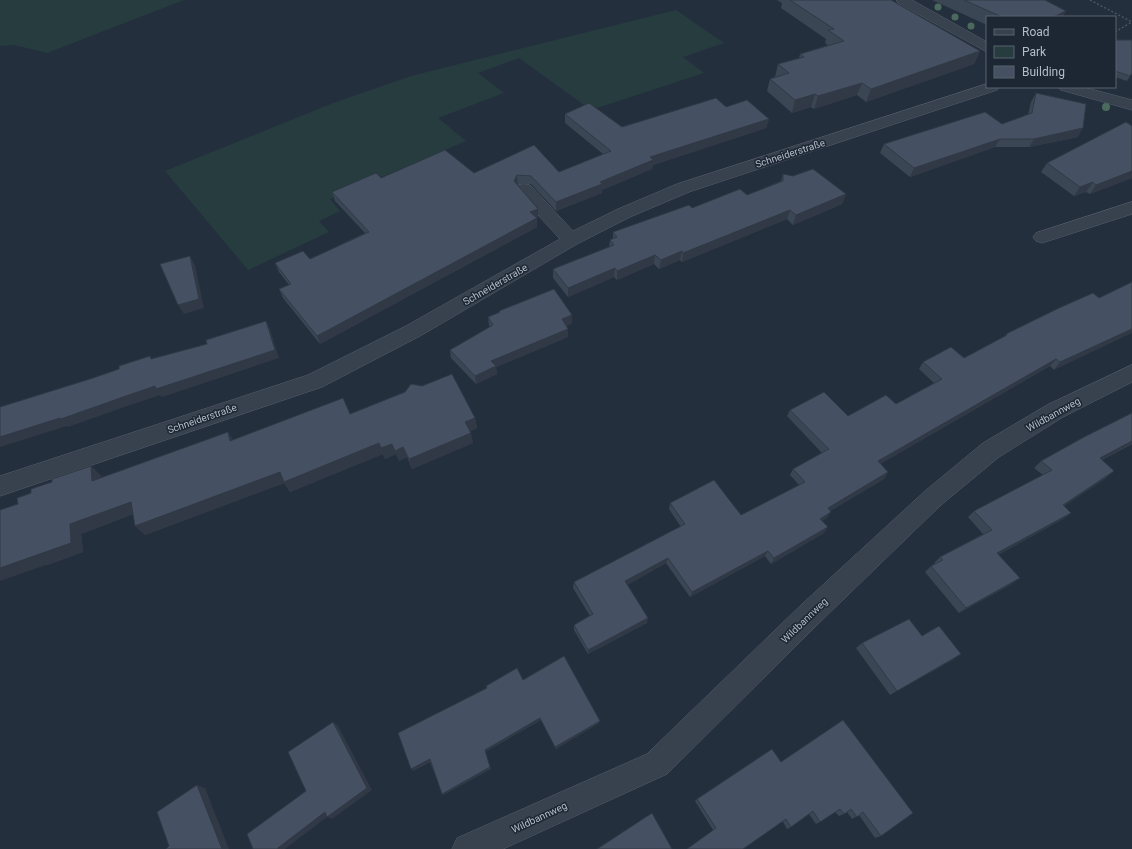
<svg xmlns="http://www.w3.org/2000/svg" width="1132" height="849" viewBox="0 0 1132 849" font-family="Roboto,sans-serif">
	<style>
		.green { fill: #263c3f }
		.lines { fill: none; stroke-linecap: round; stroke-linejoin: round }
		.minor-casing { stroke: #565f6c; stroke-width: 1 }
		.path { stroke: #44595c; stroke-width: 1.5; stroke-dasharray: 2 2; stroke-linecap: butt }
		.minor { fill: #38414e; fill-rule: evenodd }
		.tree { fill: #4b6a5d }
		.wall { fill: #3b4654 }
		.shaded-wall { fill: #303945 }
		.building { fill: #455162; stroke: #303945 }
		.labels { text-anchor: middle; stroke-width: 3; stroke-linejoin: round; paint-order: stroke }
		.street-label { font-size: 10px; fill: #b4bcc9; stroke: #1d2633 }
	</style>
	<rect width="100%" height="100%" fill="#242f3e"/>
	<g class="green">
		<polygon points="0,0 184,0 47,53 14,45 0,46"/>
		<polygon points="676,10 724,43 683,57 704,73 591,110 519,58 478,73 504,93 438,118 466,141 330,199 340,211 319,221 329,232 248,270 165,171 333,103 411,76"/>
	</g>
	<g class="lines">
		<g class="minor-casing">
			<g id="minor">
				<polygon points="897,0 912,0 987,42 987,52 898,3"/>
				<polygon points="987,84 987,87 999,87 997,90 689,192 630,217 577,244 420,336 322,387 0,496 0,476 308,375 406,326 560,239 518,193 516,189 518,185 524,184 530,185 573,231 618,209 677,184"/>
				<polygon points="1059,87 1083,87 1132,100 1132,110 1061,90"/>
				<polygon points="1132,202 1132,214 1042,243 1036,241 1033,237 1036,233"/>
				<polygon points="1132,365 1132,382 1063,417 999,457 941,505 819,623 667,774 503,849 452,849 457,838 647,754 801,605 925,491 983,443 1047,405"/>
			</g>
		</g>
		<g class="path">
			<polyline points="1090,0 1132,22"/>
			<polyline points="1115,32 1132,22"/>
		</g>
		<use href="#minor" class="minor"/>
	</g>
	<g class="tree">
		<circle cx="938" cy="7" r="3.5"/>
		<circle cx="955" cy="17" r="3.5"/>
		<circle cx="971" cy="26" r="3.5"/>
		<circle cx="1106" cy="107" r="4"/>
	</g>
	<g class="wall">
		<polygon points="777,0 891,0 980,51 974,64 866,102 857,95 814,109 811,107 792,113 767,91 770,79 775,77 778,64 799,58 800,54 828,45 825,43 826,39 781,8 782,3"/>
		<polygon points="932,0 1045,0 1063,17 987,17 987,25"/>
		<polygon points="1115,40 1132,73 1127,81 1115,77"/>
		<polygon points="1036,93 1078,137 1029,147 995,147 910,177 880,153 884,144 1002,124 1028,115 1031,102"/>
		<polygon points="726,107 769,119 766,128 653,165 652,169 602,190 602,193 556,211 531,184 518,184 517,185 538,209 538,218 537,218 537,227 320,344 283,298 279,289 289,285 279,272 275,263 310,259 365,233 335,201 332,192 381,178 474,173 559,172 603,154 565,123 565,114 622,127"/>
		<polygon points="1047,163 1132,178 1090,194 1086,192 1074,196 1041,172"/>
		<polygon points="783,174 846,194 842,204 793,225 787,219 682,262 680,260 659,269 654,264 617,280 614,277 568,297 553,278 553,269 609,247 610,240 613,238 613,232 692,208 747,195 781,181"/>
		<polygon points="1132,282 1054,370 1050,366 880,464 888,472 884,479 830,511 827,518 822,521 824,533 771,564 765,556 690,597 666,563 627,585 647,623 588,654 574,630 574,625 590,616 573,588 574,582 681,527 669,509 670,503 741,515 799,485 790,475 793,469 822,453 787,416 790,410 848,416 896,404 934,383 919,369 923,362 964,358 1004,337 1006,334 1099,298"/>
		<polygon points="499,311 572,323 566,326 568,329 568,337 496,367 497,374 476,384 451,358 450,350 490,327 489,325 488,317 499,313"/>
		<polygon points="1132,413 1132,444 1102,460 1114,471 1106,478 1064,506 1071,513 1063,519 998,555 1012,584 959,613 925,572 931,566 935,564 934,563 940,557 983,534 968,517 974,511 1043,475 1034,468 1041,461"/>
		<polygon points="350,414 475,418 477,428 470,431 473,443 412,469 407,457 399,461 396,454 385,459 383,454 290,492 284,483 145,535 133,514 81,534 83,552 47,565 18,504 31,493 91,466 101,476 101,478 233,440"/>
		<polygon points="922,636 954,659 890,695 856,648 862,643"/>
		<polygon points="523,680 599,723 556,749 541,720 485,752 491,769 443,795 430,762 413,771 487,688 486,686"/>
		<polygon points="843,720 881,836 875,838 859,815 852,819 847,812 844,814 839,816 835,812 820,822 816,824 809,814 791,827 787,829 783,822 713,830 695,801 697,799 781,762"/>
	</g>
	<g class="shaded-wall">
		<polygon points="1066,11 1063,17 1053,17"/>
		<polygon points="980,51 974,64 866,102 871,89"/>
		<polygon points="862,83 857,95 814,109 818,96"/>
		<polygon points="815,94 811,107 792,113 795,100"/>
		<polygon points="769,119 766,128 653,165 652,169 602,190 602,193 556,211 556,202 600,182 650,157"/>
		<polygon points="1083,128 1078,137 1029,147 1034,139"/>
		<polygon points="1000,139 995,147 910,177 914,168"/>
		<polygon points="1132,171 1132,178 1090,194 1096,185"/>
		<polygon points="517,175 518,184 515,190 514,181"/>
		<polygon points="1093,182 1086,192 1074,196 1080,187"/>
		<polygon points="846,194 842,204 793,225 796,215"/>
		<polygon points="538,209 538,218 530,221 530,212"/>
		<polygon points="790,210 787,219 682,262 683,253"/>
		<polygon points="537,218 537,227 320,344 317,336"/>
		<polygon points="682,251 680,260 659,269 661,260"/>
		<polygon points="655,255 654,264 617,280 617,271"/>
		<polygon points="190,256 195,265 204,308 184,314 178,305"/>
		<polygon points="615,268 614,277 568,297 568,288"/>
		<polygon points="572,315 572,323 562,328 562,319"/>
		<polygon points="266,321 270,329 279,358 162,397 160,395 130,405 68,427 67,426 0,447 0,437"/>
		<polygon points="568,329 568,337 496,367 497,374 476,384 475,376 491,361"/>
		<polygon points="1132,329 1132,333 1054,370 1060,362"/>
		<polygon points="1056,359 1050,366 873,468 878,461"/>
		<polygon points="475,418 477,428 468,432 465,422"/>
		<polygon points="228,432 235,443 230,441"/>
		<polygon points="471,433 473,443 412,469 409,459"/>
		<polygon points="1132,441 1132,443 1092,465 1100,458"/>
		<polygon points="379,443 383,454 290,492 284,483 145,535 135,526 280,472"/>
		<polygon points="392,444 396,454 385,459 381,448"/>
		<polygon points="403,447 407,457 399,461 395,451"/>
		<polygon points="91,466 101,476 103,491 92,481"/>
		<polygon points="1114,471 1106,478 1055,512 1063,505"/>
		<polygon points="888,472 884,479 824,514 828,508"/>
		<polygon points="131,502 141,511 81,534 83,552 0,581 0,568 70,524"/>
		<polygon points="831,512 827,518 816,525 820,519"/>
		<polygon points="1071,513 1063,519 990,559 997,553"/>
		<polygon points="828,527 824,533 771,564 774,558"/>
		<polygon points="768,551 765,556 690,597 692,592"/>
		<polygon points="668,558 666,563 624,587 625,581"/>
		<polygon points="1020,578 1012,584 959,613 966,608"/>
		<polygon points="648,618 647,623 588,654 588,650"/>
		<polygon points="961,654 954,659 890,695 897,691"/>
		<polygon points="540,718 541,720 485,752 491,769 443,795 442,794 485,750"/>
		<polygon points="600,721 599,723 556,749 555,747"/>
		<polygon points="333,722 338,726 372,790 332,819 327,817 285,849 278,849 278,848 325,812"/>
		<polygon points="430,759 431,761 413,771 411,769"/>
		<polygon points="197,785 205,788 229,849 222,849"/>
	</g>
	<g class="building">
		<polygon points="790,0 891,0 980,51 871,89 862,83 818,96 815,94 795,100 770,79 789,73 778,64 804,57 800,54 844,41 828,30 834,29"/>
		<polygon points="964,0 1045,0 1066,11 1053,17 1002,17"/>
		<polygon points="1115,40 1132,40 1132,73 1130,76 1115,71"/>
		<polygon points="1036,93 1086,104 1083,128 1034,139 1000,139 914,168 884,144 985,112 1002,124 1032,113"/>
		<polygon points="716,98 726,107 747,100 769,119 650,157 653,160 600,182 602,184 556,202 531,176 517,175 514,181 538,209 530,212 537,218 317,336 279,289 291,284 275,263 303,251 310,259 369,232 332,192 376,173 381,178 445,150 474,173 534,145 559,172 611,151 565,114 589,103 622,127"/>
		<polygon points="1126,122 1132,126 1132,171 1096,185 1093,182 1080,187 1047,163"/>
		<polygon points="813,169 846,194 796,215 790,210 683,253 682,251 661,260 655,255 617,271 615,268 568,288 553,269 614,245 610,240 617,237 613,232 689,205 692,208 740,189 747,195 783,181 783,174 793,176"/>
		<polygon points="190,256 199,299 178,305 160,264"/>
		<polygon points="1132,282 1132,329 1060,362 1056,359 878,461 888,472 828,508 831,512 820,519 828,527 774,558 768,551 692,592 668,558 625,581 648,618 588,650 574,625 593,614 574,582 685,524 670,503 714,480 741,515 805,482 793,469 829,449 790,410 824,392 848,416 886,395 896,404 942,379 923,362 951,347 964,358 1007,335 1006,334 1059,308 1093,293 1099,298"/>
		<polygon points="554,289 572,315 562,319 568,329 491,361 496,366 475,376 450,350 493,325 488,317 500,312 499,311"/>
		<polygon points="266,321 275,350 156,389 155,386 123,397 61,419 60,418 0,437 0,407 93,378 119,369 119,366 150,356 151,359 207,344 206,340"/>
		<polygon points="452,374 475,418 465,422 471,433 409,459 403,447 395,451 392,444 381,448 379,443 284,482 280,472 135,526 131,502 70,524 71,543 0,568 0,510 18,504 17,498 31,493 31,489 52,482 52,479 91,466 92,481 228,432 230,441 343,398 350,414 405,392 411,384 422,386"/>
		<polygon points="1132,413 1132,441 1100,458 1114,471 1063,505 1071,513 997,553 1020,578 966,608 931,566 943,560 940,557 992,530 974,511 1052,470 1041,461 1084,437"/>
		<polygon points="909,619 922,636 939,626 961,654 897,691 862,643"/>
		<polygon points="564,656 600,721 555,747 540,718 485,750 490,767 442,794 430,759 411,769 398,733 487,688 486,686 517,668 523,680"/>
		<polygon points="843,720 913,813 881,836 863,812 857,817 851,809 844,814 840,809 820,822 813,811 791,827 786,819 743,849 687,849 716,828 697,799 772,749 781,762"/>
		<polygon points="333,722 367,788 327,817 325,812 278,848 278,849 253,849 247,834 306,791 288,752"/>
		<polygon points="197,785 222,849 166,849 169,846 157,812"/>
		<polygon points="652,813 672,849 597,849"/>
	</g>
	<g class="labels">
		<g class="street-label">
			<text transform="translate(790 153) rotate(-18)" y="4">Schneiderstraße</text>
			<text transform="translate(495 284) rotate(-30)" y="4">Schneiderstraße</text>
			<text transform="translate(1053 414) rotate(-29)" y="4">Wildbannweg</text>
			<text transform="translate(202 418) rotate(-19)" y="4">Schneiderstraße</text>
			<text transform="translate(804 620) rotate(-44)" y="4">Wildbannweg</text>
			<text transform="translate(539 817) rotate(-25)" y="4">Wildbannweg</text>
		</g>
	</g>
	<rect x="986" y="16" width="130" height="72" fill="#1d2633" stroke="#59626f"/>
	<rect x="994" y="29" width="20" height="6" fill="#38414e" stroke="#59626f"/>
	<text x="1022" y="36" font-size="12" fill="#b4bcc9">Road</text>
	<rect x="994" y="46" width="20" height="12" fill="#263c3f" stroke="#59626f"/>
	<text x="1022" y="56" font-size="12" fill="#b4bcc9">Park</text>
	<rect x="994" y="66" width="20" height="12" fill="#455162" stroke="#59626f"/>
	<text x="1022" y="76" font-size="12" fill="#b4bcc9">Building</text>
</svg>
